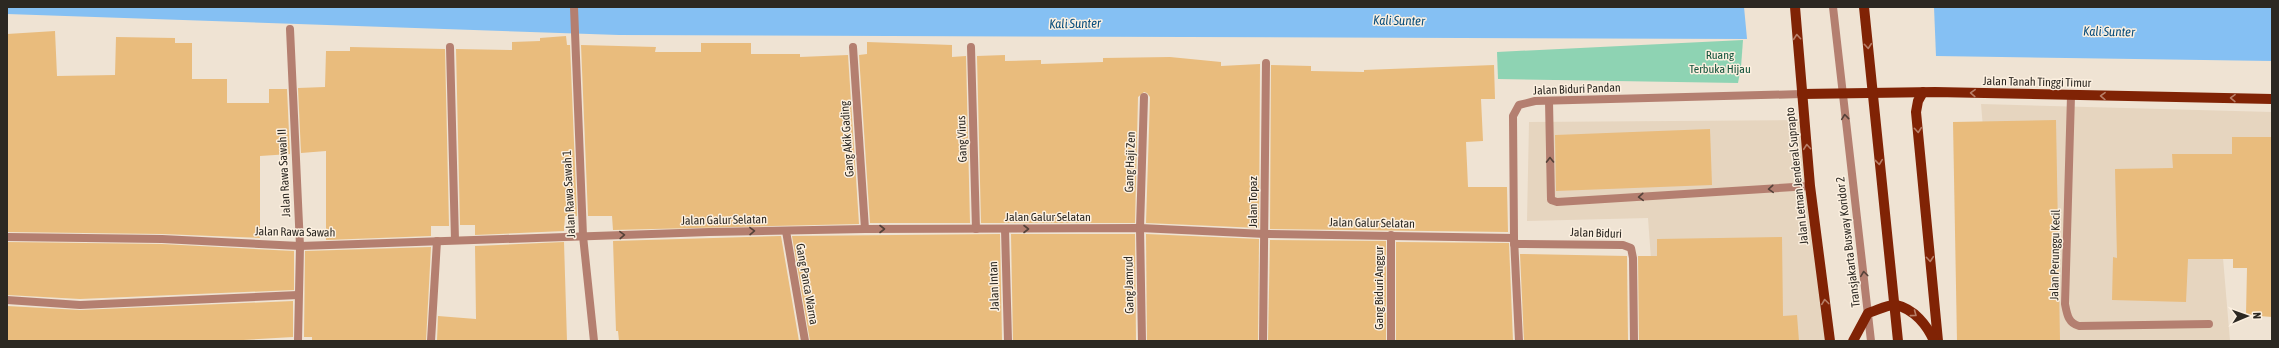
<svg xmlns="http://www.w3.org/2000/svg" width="2279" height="348" viewBox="0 0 2279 348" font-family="'Asap Condensed',sans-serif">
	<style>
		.built { fill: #e6d5bf }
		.green { fill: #8ed3b3 }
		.water { fill: #85c0f3 }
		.building { fill: #e9bc7d }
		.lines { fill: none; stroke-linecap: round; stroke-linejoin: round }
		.lane { stroke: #b47f70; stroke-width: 8 }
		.street { stroke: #b47f70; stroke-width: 8 }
		.primary { stroke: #802305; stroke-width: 10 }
		.primary-bridge { stroke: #802305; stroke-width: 10 }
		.oneway { stroke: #b87f68 }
		.oneway2 { stroke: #554239 }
		.labels { text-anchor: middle; stroke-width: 3; stroke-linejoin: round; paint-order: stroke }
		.park-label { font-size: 12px; fill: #13533c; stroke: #fcf0e0 }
		.street-label { font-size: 12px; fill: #2c2822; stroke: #fcf0e0 }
		.water-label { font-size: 13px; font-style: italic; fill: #084d7c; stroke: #fcf0e0 }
	</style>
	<rect width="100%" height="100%" fill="#efe3d3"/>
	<g class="built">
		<polygon points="1981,104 2272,112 2272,247 2222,246 2230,341 2001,341"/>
		<polygon points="1804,120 1830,341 1657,341 1648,218 1527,221 1529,122"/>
	</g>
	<polygon class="green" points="1743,40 1741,67 1738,83 1498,79 1497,52"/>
	<g class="water">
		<polygon points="7,7 1744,7 1747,39 619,35 7,14"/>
		<polygon points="1934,7 2272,7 2272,61 1936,56"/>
	</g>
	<g class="building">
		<polygon points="55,31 57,76 115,75 116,37 175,38 175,43 192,43 192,79 227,79 227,103 269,103 269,89 287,89 290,154 260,156 260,238 162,234 7,232 7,34"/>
		<polygon points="566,36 567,45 570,45 577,216 565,216 564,231 475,235 475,225 460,225 456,49 512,50 512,42 540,41 540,38"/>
		<polygon points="867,42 952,45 952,57 966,56 970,223 870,223 859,55 867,54"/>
		<polygon points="701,43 751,43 751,54 800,54 800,57 848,55 859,224 613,230 612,216 588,216 581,45 656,47 655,52 701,52"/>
		<polygon points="350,47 445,49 449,226 431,226 431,236 326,240 326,151 301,153 298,88 325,87 326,51 350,51"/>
		<polygon points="1005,55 1005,61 1041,60 1041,64 1103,62 1103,58 1170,57 1221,62 1221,66 1260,64 1259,228 1146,223 1150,97 1147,93 1144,92 1138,97 1135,223 981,223 977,56"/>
		<polygon points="1271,65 1311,66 1311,71 1364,72 1364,70 1494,65 1495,99 1481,99 1483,141 1466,142 1468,187 1507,187 1508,232 1270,229"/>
		<polygon points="2056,120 2060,341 1957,341 1953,122"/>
		<polygon points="1710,129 1712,185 1556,191 1555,135"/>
		<polygon points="2232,137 2272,137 2272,317 2246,315 2247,268 2233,268 2233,259 2188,259 2186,302 2112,300 2113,257 2117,258 2115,169 2173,168 2172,154 2232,154"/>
		<polygon points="1000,234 1002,341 810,341 792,236"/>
		<polygon points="1011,234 1135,234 1136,341 1013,341"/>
		<polygon points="1146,234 1259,239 1258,341 1147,341"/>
		<polygon points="781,236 799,341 619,341 618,331 616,331 613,241"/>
		<polygon points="1782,237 1783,316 1797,315 1799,341 1639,341 1638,256 1657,256 1657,239"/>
		<polygon points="1270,240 1386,241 1386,341 1268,341"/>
		<polygon points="7,242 162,244 294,251 294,290 80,299 7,295"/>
		<polygon points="564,242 567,341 437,341 438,316 476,319 475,246"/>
		<polygon points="1396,242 1509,243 1513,341 1396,341"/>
		<polygon points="431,247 426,341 312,341 312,337 304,337 305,251"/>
		<polygon points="1520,254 1627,256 1628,341 1524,341"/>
		<polygon points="293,301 293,337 226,341 7,341 7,306 80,310"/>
	</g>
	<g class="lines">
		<g class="lane">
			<polyline points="1833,7 1871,341"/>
			<polyline points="1549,101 1551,200 1557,202 1810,186"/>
		</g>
		<g class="street">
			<polyline points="574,7 583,236 594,341"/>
			<polyline points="290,29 300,246 298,341"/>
			<polyline points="450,47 455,240"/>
			<polyline points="853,47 865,229"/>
			<polyline points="971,47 976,229"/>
			<path d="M2071,96L2065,304C2067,314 2068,323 2079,326L2209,324"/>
			<polyline points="1005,229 1008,341"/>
			<polyline points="786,231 805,341"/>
			<polyline points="7,237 162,239 300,246 709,232 865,229 1140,228 1265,234 1514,238"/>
			<polyline points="1514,244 1623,245 1631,248 1633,258 1634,341"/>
			<polyline points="7,300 80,305 298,295"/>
			<polyline points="431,341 437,241"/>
			<polyline points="1142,341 1140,228 1144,97"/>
			<polyline points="1263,341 1266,63"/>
			<polyline points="1391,341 1391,235"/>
			<polyline points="1519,341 1514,238 1513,116 1519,105 1535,101 1802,94"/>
		</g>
		<g class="primary">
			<polyline points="1795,7 1810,186 1830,341"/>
			<polyline points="1923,92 1918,101 1916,112 1938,341"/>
			<polyline points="1802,94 1935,92 2272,99"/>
			<path d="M1853,341L1868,313C1876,311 1888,304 1896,305C1914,309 1927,325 1934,341"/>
		</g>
		<polyline class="primary-bridge" points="1864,7 1898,341"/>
	</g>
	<defs><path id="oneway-chevron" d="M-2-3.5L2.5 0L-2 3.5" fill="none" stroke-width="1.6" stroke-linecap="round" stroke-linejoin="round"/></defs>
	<g class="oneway">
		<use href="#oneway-chevron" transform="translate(1797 37) rotate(-95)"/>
		<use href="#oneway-chevron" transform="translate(1868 46) rotate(85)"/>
		<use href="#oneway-chevron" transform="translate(1973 93) rotate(-178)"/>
		<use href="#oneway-chevron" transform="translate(2103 96) rotate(-179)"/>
		<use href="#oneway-chevron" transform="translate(2233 98) rotate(-179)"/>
		<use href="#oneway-chevron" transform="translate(1918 130) rotate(85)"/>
		<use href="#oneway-chevron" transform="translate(1807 147) rotate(-95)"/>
		<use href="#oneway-chevron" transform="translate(1879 162) rotate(84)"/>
		<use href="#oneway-chevron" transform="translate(1930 259) rotate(85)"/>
		<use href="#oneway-chevron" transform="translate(1825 302) rotate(-97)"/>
		<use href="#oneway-chevron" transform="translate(1914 314) rotate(37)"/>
	</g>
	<g class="oneway2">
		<use href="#oneway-chevron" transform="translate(1845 117) rotate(-96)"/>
		<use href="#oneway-chevron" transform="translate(1550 160) rotate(-91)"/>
		<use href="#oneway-chevron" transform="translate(1771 189) rotate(176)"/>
		<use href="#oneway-chevron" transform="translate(1641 197) rotate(176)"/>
		<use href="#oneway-chevron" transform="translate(882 229)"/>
		<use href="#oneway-chevron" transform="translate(1026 229)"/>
		<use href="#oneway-chevron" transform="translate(752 231) rotate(-1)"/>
		<use href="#oneway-chevron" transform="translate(622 235) rotate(-2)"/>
		<use href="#oneway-chevron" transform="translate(1864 274) rotate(-97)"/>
	</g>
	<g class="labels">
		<g class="park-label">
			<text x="1720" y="59">Ruang<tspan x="1720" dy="14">Terbuka Hijau</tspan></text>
		</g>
		<g class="street-label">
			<text transform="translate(2037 82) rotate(1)" y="4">Jalan Tanah Tinggi Timur</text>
			<text transform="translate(1577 89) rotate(-2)" y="4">Jalan Biduri Pandan</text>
			<text transform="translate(847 139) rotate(-94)" y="4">Gang Akik Gading</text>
			<text transform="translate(962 139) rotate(-92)" y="4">Gang Virus</text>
			<text transform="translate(1130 162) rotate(-88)" y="4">Gang Haji Zen</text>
			<text transform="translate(284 173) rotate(-93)" y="4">Jalan Rawa Sawah II</text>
			<text transform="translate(1797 176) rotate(-96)" y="4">Jalan Letnan Jenderal Suprapto</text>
			<text transform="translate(569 194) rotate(-93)" y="4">Jalan Rawa Sawah 1</text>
			<text transform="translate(1253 202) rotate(-90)" y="4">Jalan Topaz</text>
			<text x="1048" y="221">Jalan Galur Selatan</text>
			<text transform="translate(724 220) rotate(-1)" y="4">Jalan Galur Selatan</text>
			<text transform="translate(1372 223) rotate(1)" y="4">Jalan Galur Selatan</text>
			<text transform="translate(295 232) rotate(1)" y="4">Jalan Rawa Sawah</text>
			<text transform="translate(1596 233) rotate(2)" y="4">Jalan Biduri</text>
			<text transform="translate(1848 242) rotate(-97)" y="4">Transjakarta Busway Koridor 2</text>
			<text transform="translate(2055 255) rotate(-89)" y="4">Jalan Perunggu Kecil</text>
			<text transform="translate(807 284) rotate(80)" y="4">Gang Panca Warna</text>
			<text transform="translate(1129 285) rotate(-91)" y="4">Gang Jamrud</text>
			<text transform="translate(994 286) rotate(-92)" y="4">Jalan Intan</text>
			<text transform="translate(1379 288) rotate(-90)" y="4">Gang Biduri Anggur</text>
		</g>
		<g class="water-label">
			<text transform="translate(1399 20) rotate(1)" y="5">Kali Sunter</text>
			<text transform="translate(1075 23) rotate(-1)" y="5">Kali Sunter</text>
			<text transform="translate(2109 31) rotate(1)" y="5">Kali Sunter</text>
		</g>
	</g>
	<rect width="2279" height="348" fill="none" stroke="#2c2822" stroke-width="16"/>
	<g transform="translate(2247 316) rotate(88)" stroke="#fcf0e0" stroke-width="3" paint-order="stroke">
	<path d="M0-3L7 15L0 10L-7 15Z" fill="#2c2822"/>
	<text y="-6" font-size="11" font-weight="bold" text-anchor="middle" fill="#2c2822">N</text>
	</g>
</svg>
